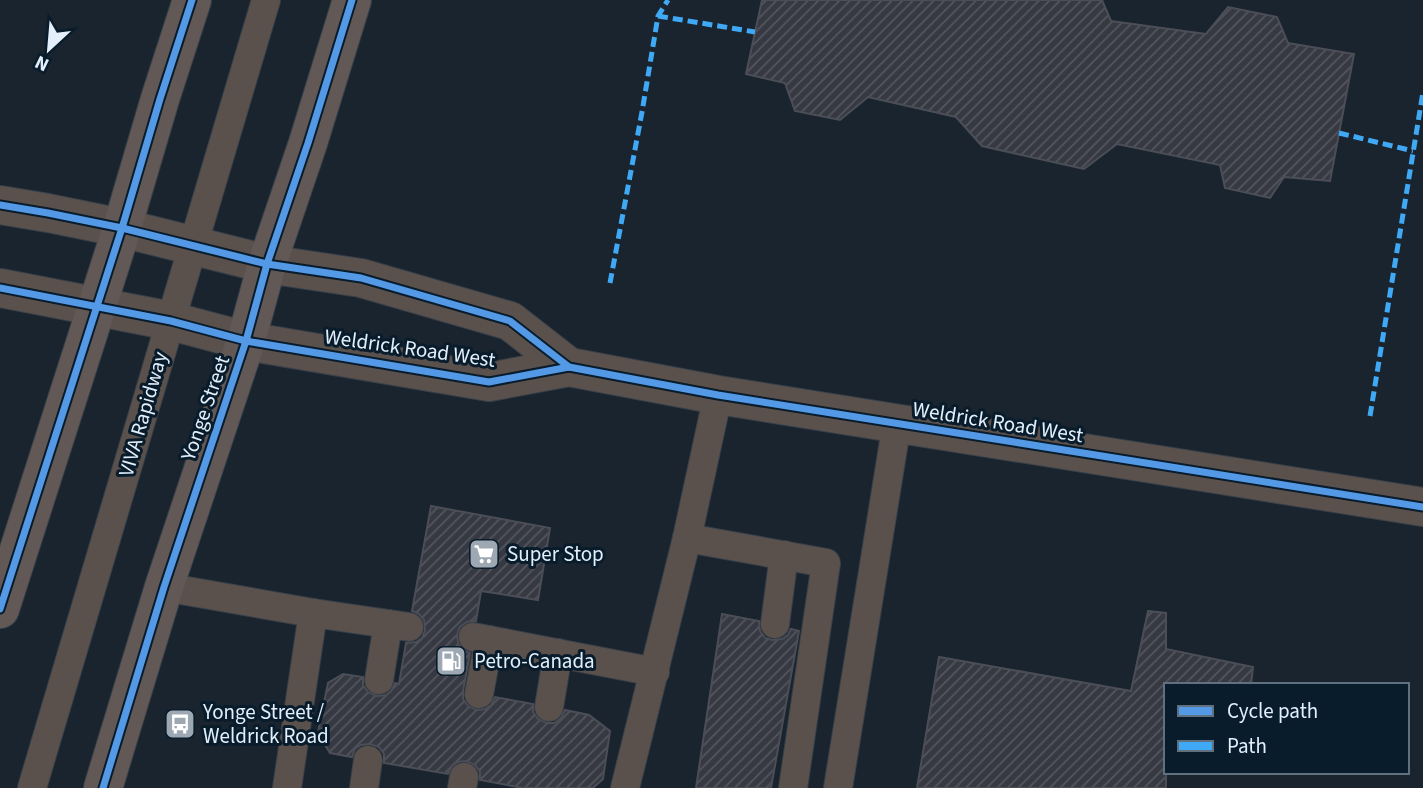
<svg xmlns="http://www.w3.org/2000/svg" width="1423" height="788" viewBox="0 0 1423 788" font-family="'Source Sans 3',sans-serif">
	<style>
		.building { fill: url(#building-hatch); stroke: #4c4e57; stroke-width: 2 }
		.lines { fill: none; stroke-linecap: round; stroke-linejoin: round }
		.service-casing { stroke: #384049; stroke-width: 30 }
		.tertiary-casing { stroke: #384049; stroke-width: 40 }
		.primary-casing { stroke: #384049; stroke-width: 40 }
		.service { stroke: #5a514d; stroke-width: 28 }
		.tertiary { stroke: #5a514d; stroke-width: 38 }
		.primary { stroke: #625957; stroke-width: 38 }
		.quiet { stroke: #3fa9f5; stroke-width: 5; stroke-dasharray: 10 5; stroke-linecap: butt }
		.cycleway-casing { stroke: #091c2c; stroke-width: 11 }
		.cycleway { stroke: #5399e6; stroke-width: 7 }
		.labels { text-anchor: middle; stroke-width: 6; stroke-linejoin: round; paint-order: stroke }
		.street-label { font-size: 21px; fill: #e3effb; stroke: #091c2c }
		.poi-label { font-size: 21px; fill: #e3effb; stroke: #091c2c; text-anchor: start }
	</style>
	<defs>
		<pattern id="building-hatch" width="6" height="6" patternUnits="userSpaceOnUse" patternTransform="scale(1.75)"><rect width="6" height="6" fill="#363942"/><path d="M-1 1l2-2M0 6l6-6M5 7l2-2" fill="none" stroke="#53565e"/></pattern>
	</defs>
	<rect width="100%" height="100%" fill="#1a242e"/>
	<g class="building">
		<polygon points="762,0 1102,0 1111,21 1206,34 1228,7 1277,17 1288,43 1354,54 1330,181 1284,177 1270,198 1225,188 1220,165 1117,144 1084,169 982,146 956,117 868,97 840,120 795,111 785,83 746,74"/>
		<polygon points="431,506 550,528 538,600 481,591 476,621 467,622 460,627 457,635 458,643 463,650 470,653 463,691 463,699 468,706 477,710 485,709 491,705 495,697 533,704 533,712 538,719 547,723 554,723 561,718 565,710 589,715 610,731 603,779 593,788 523,788 480,780 480,772 475,765 466,761 458,762 452,766 448,774 384,763 384,754 379,747 370,744 361,745 355,749 352,757 330,753 318,733 328,683 343,674 363,677 363,685 368,692 377,696 386,695 391,691 395,683 399,684 406,643 416,642 422,638 425,630 424,620 419,614 412,611"/>
		<polygon points="1148,611 1166,613 1166,649 1253,667 1251,685 1166,685 1166,788 917,788 939,657 1131,691"/>
		<polygon points="722,614 759,621 760,631 765,638 772,640 782,639 788,635 791,629 799,631 771,788 696,788"/>
	</g>
	<g class="lines">
		<g class="service-casing">
			<g id="service">
				<polyline points="687,538 826,563 793,788"/>
				<polyline points="164,587 313,613 287,788"/>
				<polyline points="313,613 409,627"/>
				<polyline points="775,624 784,555"/>
				<polyline points="473,637 655,672"/>
				<polyline points="379,680 388,624"/>
				<polyline points="479,694 489,640"/>
				<polyline points="549,707 558,653"/>
				<polyline points="32,788 266,0"/>
				<polyline points="364,788 368,760"/>
				<polyline points="462,788 464,777"/>
				<polyline points="625,788 687,538 718,395"/>
				<polyline points="838,788 897,423"/>
			</g>
		</g>
		<g class="tertiary-casing">
			<g id="tertiary">
				<polyline points="0,205 48,213 122,228 267,264 361,278 510,321 569,367"/>
				<polyline points="0,288 171,321 246,341 489,382 569,367 718,395 1423,507"/>
			</g>
		</g>
		<g class="primary-casing">
			<g id="primary">
				<polyline points="0,609 122,228 160,99 192,0"/>
				<polyline points="103,788 164,587 246,341 267,264 308,143 352,0"/>
			</g>
		</g>
		<use href="#service" class="service"/>
		<use href="#tertiary" class="tertiary"/>
		<use href="#primary" class="primary"/>
		<g class="quiet">
			<polyline points="658,16 755,32"/>
			<polyline points="1339,133 1413,151"/>
			<polyline points="610,283 642,112 658,16 668,0"/>
			<polyline points="1370,416 1423,92"/>
		</g>
		<g class="cycleway-casing">
			<g id="cycleway">
				<polyline points="0,205 48,213 122,228 267,264 361,278 510,321 569,367"/>
				<polyline points="0,288 171,321 246,341 489,382 569,367 718,395 1423,507"/>
				<polyline points="0,609 122,228 160,99 192,0"/>
				<polyline points="103,788 164,587 246,341 267,264 308,143 352,0"/>
			</g>
		</g>
		<use href="#cycleway" class="cycleway"/>
	</g>
	<defs>
		<g id="supermarket-square" transform="scale(1.575)"><rect x="-9" y="-9" width="18" height="18" rx="4" fill="#9da8b3" stroke="#091c2c"/><path d="M-6-5.5h2.5l.6 2H6L4.5 2H-2.5L-4.4-4H-6ZM-1.5 3.2a1.3 1.3 0 1 0 .1 0ZM3 3.2a1.3 1.3 0 1 0 .1 0Z" fill="#fff"/></g>
		<g id="fuel-square" transform="scale(1.575)"><rect x="-9" y="-9" width="18" height="18" rx="4" fill="#9da8b3" stroke="#091c2c"/><path d="M-5.5-6h7V0h2V4h1.3V-2.5L3-4.5l.8-.8L6-3V5H2.5V1h-1V6h-7ZM-4.2-4.7v3.2H.2V-4.7Z" fill="#fff"/></g>
		<g id="bus-square" transform="scale(1.575)"><rect x="-9" y="-9" width="18" height="18" rx="4" fill="#9da8b3" stroke="#091c2c"/><path d="M-5-6H5V4H4V6H2V4H-2V6H-4V4H-5ZM-3.5-4V0h7V-4ZM-3.5 1.2v1.5H-2V1.2ZM2 1.2v1.5H3.5V1.2Z" fill="#fff"/></g>
	</defs>
	<g fill-rule="evenodd">
		<use href="#supermarket-square" x="484" y="554"/>
		<use href="#fuel-square" x="451" y="661"/>
		<use href="#bus-square" x="180" y="724"/>
	</g>
	<g class="labels">
		<g class="street-label">
			<text transform="translate(410 348) rotate(8)" y="7">Weldrick Road West</text>
			<text transform="translate(205 408) rotate(-71)" y="7">Yonge Street</text>
			<text transform="translate(143 414) rotate(-74)" y="7">VIVA Rapidway</text>
			<text transform="translate(998 422) rotate(9)" y="7">Weldrick Road West</text>
		</g>
		<g class="poi-label">
			<text x="507" y="561">Super Stop</text>
			<text x="474" y="668">Petro-Canada</text>
			<text x="203" y="719">Yonge Street /<tspan x="203" dy="24">Weldrick Road</tspan></text>
		</g>
	</g>
	<rect x="1164" y="683" width="245" height="91" fill="#091c2c" stroke="#60707f" stroke-width="2"/>
	<rect x="1178" y="706" width="35" height="10" fill="#5399e6" stroke="#60707f" stroke-width="2"/>
	<text x="1227" y="718" font-size="21" fill="#e3effb">Cycle path</text>
	<rect x="1178" y="741" width="35" height="10" fill="#3fa9f5" stroke="#60707f" stroke-width="2"/>
	<text x="1227" y="753" font-size="21" fill="#e3effb">Path</text>
	<g transform="translate(49 49) rotate(206)" stroke="#091c2c" stroke-width="5" paint-order="stroke">
	<path d="M0-5L12 26L0 18L-12 26Z" fill="#e3effb"/>
	<text y="-10" font-size="19" font-weight="bold" text-anchor="middle" fill="#e3effb">N</text>
	</g>
</svg>
